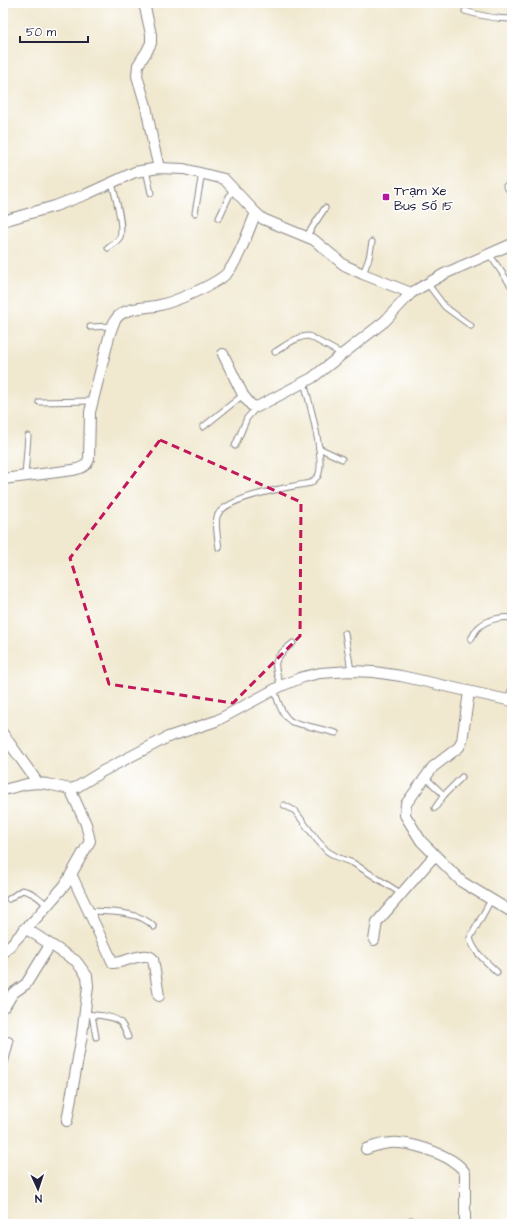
<svg xmlns="http://www.w3.org/2000/svg" width="515" height="1227" viewBox="0 0 515 1227" font-family="'Architects Daughter',sans-serif">
	<style>
		.lines { fill: none; stroke-linecap: round; stroke-linejoin: round }
		.lane-casing { stroke: #898585; stroke-width: 7 }
		.street-casing { stroke: #898585; stroke-width: 12 }
		.lane { stroke: #fff; stroke-width: 5 }
		.street { stroke: #fff; stroke-width: 10 }
		.marked { fill: none; stroke: #c2185b; stroke-width: 3; stroke-dasharray: 8 5; stroke-linejoin: round }
		.poi-dot { fill: #b5179e; stroke: #fff; stroke-width: 1.5 }
		.labels { text-anchor: middle; stroke-width: 3; stroke-linejoin: round; paint-order: stroke }
		.poi-label { font-size: 13px; fill: #22223b; stroke: #fff; text-anchor: start }
	</style>
	<rect width="100%" height="100%" fill="#fff"/>
	<filter id="ink" filterUnits="userSpaceOnUse"><feTurbulence type="fractalNoise" baseFrequency=".025" numOctaves="2"/><feDisplacementMap in="SourceGraphic" scale="8" xChannelSelector="R" yChannelSelector="G"/><feConvolveMatrix kernelMatrix="1 2 1 2 8 2 1 2 1" color-interpolation-filters="sRGB"/></filter>
	<filter id="wash" filterUnits="userSpaceOnUse"><feTurbulence type="fractalNoise" baseFrequency=".012" numOctaves="4" result="noise"/><feDisplacementMap in="SourceGraphic" scale="16" xChannelSelector="R" yChannelSelector="G"/><feGaussianBlur stdDeviation="0.9" result="paint"/><feColorMatrix in="noise" values="0 0 0 0 0 0 0 0 0 0 0 0 0 0 0 0 0 1.4 0 .05"/><feComposite in="paint" operator="in"/></filter>
	<g filter="url(#wash)">
		<rect width="100%" height="100%" fill="#f0e8cf"/>
	</g>
	<g filter="url(#ink)">
		<g class="lines">
			<g class="lane-casing">
				<g id="lane">
					<path d="M465,11C481,16 495,19 512,19"/>
					<polyline points="146,170 151,193"/>
					<polyline points="506,186 512,194"/>
					<polyline points="195,213 202,173"/>
					<polyline points="219,218 233,188"/>
					<polyline points="306,237 325,208"/>
					<path d="M108,248C112,245 117,242 120,237C124,226 115,195 112,183"/>
					<polyline points="489,254 512,287"/>
					<polyline points="363,274 369,258 372,242"/>
					<polyline points="427,283 445,307 471,326"/>
					<polyline points="90,327 113,326"/>
					<path d="M275,352C285,346 297,336 309,336L342,354"/>
					<polyline points="39,402 92,401"/>
					<polyline points="203,427 243,395"/>
					<polyline points="235,446 247,418 257,407"/>
					<polyline points="319,448 342,459"/>
					<polyline points="25,476 28,436"/>
					<path d="M219,548C218,541 215,524 217,517C221,498 293,486 311,483C313,481 316,478 318,476C326,460 309,401 304,382"/>
					<polyline points="345,633 351,671"/>
					<path d="M471,639C473,636 475,631 478,628C486,620 501,616 512,618"/>
					<path d="M281,686C272,662 273,659 293,643"/>
					<path d="M274,689C278,701 281,715 292,722L336,733"/>
					<polyline points="507,700 512,689"/>
					<polyline points="425,777 444,795"/>
					<polyline points="284,805 295,811 317,840 327,851 337,857 353,863 402,894"/>
					<polyline points="435,808 444,795 462,777"/>
					<path d="M9,899L22,890C33,892 39,898 47,905"/>
					<path d="M491,900L470,938C474,953 487,962 497,972"/>
					<path d="M89,911C109,912 141,911 154,927"/>
					<path d="M85,1014C95,1015 112,1015 120,1022C124,1026 126,1032 128,1037"/>
					<polyline points="92,1015 96,1037"/>
					<polyline points="411,1220 411,1224"/>
				</g>
			</g>
			<g class="street-casing">
				<g id="street">
					<polyline points="144,3 151,34 151,43 147,51 138,65 137,76 146,106 153,143 159,168"/>
					<polyline points="3,221 55,206 87,194 135,172 159,168 184,169 224,179 256,213 263,219 314,240 344,265 363,274 411,293"/>
					<polyline points="223,354 243,395 251,405 257,407 312,378 385,321 411,293 444,274 512,244"/>
					<path d="M3,479L73,470C81,468 86,467 89,459L90,412L110,333C113,326 114,318 121,314C131,307 144,308 156,306C172,303 218,284 228,272C240,257 248,231 256,213"/>
					<polyline points="469,692 462,741 459,747 433,767 406,804 405,815 421,841 462,882 512,912"/>
					<polyline points="3,734 38,783"/>
					<polyline points="3,790 27,784 38,783 47,784 70,789 77,787 103,771 168,737 216,721 281,686 303,677 320,673 351,671 374,672 401,676 512,701"/>
					<path d="M71,874L113,963C125,963 145,950 153,959L159,996"/>
					<polyline points="25,928 76,961 87,976 88,986 82,1035 67,1121"/>
					<polyline points="374,940 377,922 435,855"/>
					<polyline points="3,953 39,915 65,885 90,841 86,824 70,789"/>
					<polyline points="5,1006 13,993 26,984 50,945"/>
					<polyline points="3,1061 8,1042"/>
					<path d="M366,1149C377,1145 387,1142 399,1143C417,1144 456,1157 465,1173V1224"/>
				</g>
			</g>
			<use href="#lane" class="lane"/>
			<use href="#street" class="street"/>
		</g>
	</g>
	<path class="marked" d="M160,440L301,502L300,636L233,703L109,684L70,558Z"/>
	<rect class="poi-dot" x="382" y="193" width="8" height="8" rx="2"/>
	<g class="labels">
		<g class="poi-label">
			<text x="394" y="195">Trạm Xe<tspan x="394" dy="15">Bus Số 15</tspan></text>
		</g>
	</g>
	<rect width="515" height="1227" fill="none" stroke="#fff" stroke-width="16"/>
	<g transform="translate(38 1189) rotate(177)" stroke="#ffffff" stroke-width="3" paint-order="stroke">
	<path d="M0-3L7 15L0 10L-7 15Z" fill="#22223b"/>
	<text y="-6" font-size="11" font-weight="bold" text-anchor="middle" fill="#22223b">N</text>
	</g>
	<path d="M20 36v6h68v-6" fill="none" stroke="#22223b" stroke-width="2"/>
	<text x="26" y="36" font-size="12" fill="#22223b" stroke="#ffffff" stroke-width="3" paint-order="stroke">50 m</text>
</svg>
